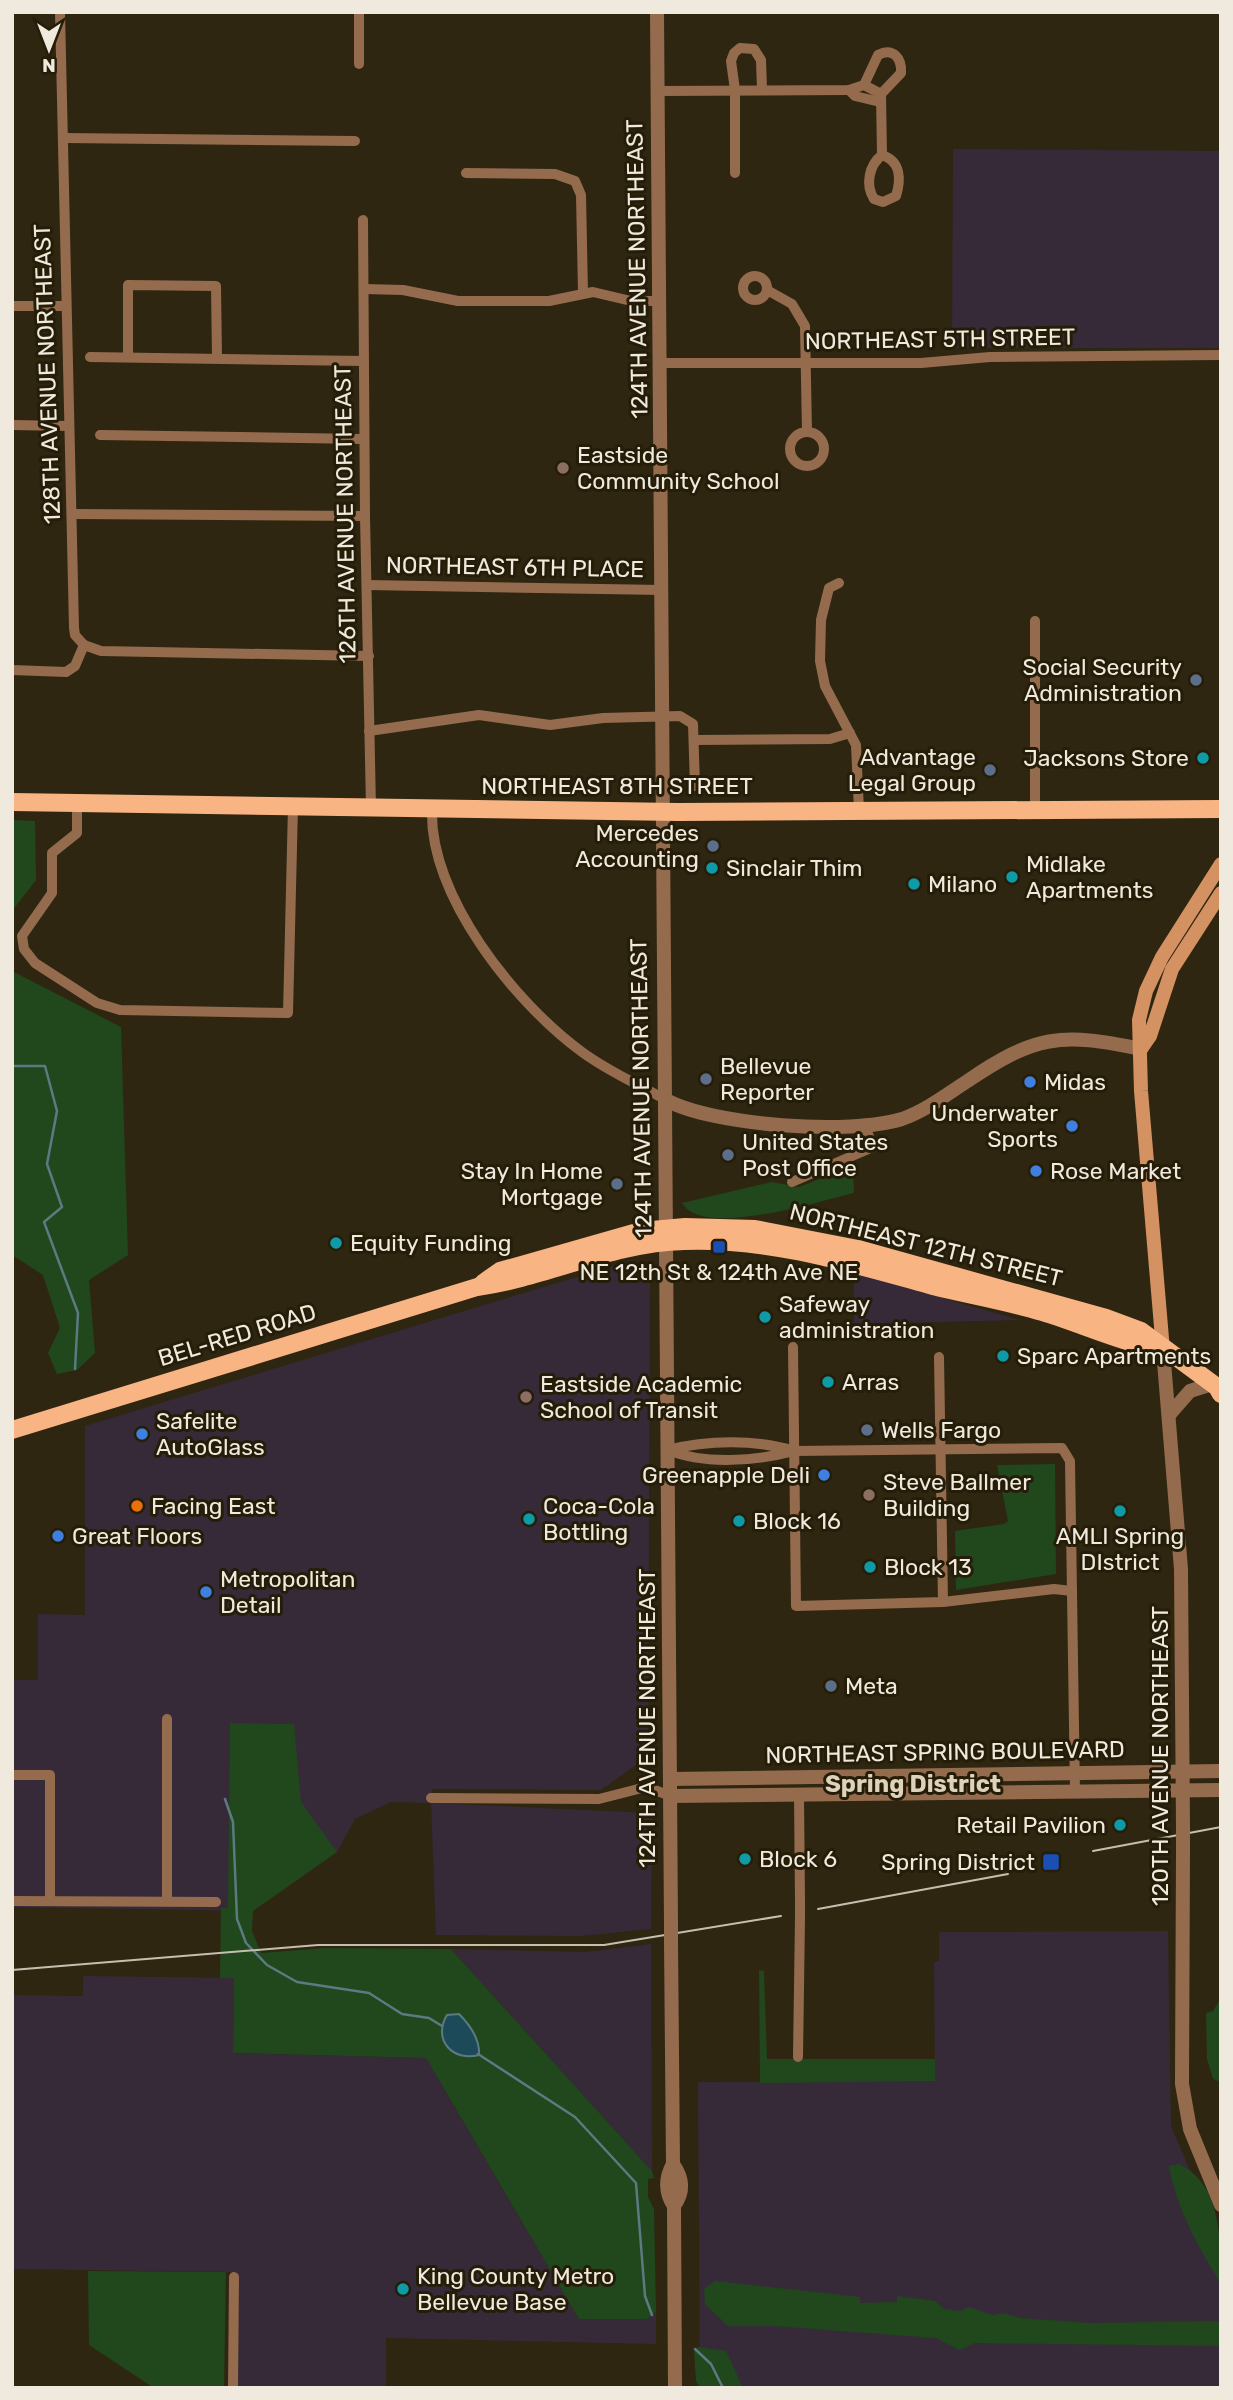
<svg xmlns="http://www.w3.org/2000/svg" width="1233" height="2400" viewBox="0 0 1233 2400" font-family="Rubik,sans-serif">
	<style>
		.industrial { fill: #362a38 }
		.green { fill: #21471d }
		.water { fill: #1c4a59; stroke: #5b7a81; stroke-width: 2 }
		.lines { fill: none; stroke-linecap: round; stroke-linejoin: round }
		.stream { stroke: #5b7a81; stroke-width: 2.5 }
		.minor { stroke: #956b4e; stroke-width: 10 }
		.tertiary { stroke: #956b4e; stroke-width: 14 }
		.secondary { stroke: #d49162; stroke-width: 14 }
		.primary { stroke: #f9b484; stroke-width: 18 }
		.tram { stroke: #c5bfb0; stroke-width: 2 }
		.minor-bridge { stroke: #956b4e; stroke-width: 10 }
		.tertiary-bridge { stroke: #956b4e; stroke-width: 14 }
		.education-dot { fill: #8d6e63; stroke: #251d08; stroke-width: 2.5 }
		.service-dot { fill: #5c6f8a; stroke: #251d08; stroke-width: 2.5 }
		.culture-dot { fill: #0f9aa8; stroke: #251d08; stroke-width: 2.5 }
		.shop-dot { fill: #3f7fe0; stroke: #251d08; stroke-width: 2.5 }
		.transit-dot { fill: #1a4fb4; stroke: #251d08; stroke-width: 2.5 }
		.food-dot { fill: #e8710a; stroke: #251d08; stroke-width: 2.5 }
		.labels { text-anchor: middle; stroke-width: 6; stroke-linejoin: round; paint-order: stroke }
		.street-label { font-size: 23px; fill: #efeadd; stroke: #251d08 }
		.poi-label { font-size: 23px; fill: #efeadd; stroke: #251d08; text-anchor: start }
		.neighbourhood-label { font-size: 24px; font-weight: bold; fill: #ddd3ba; stroke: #251d08 }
	</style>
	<rect width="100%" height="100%" fill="#2e2611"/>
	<g class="industrial">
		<polygon points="953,149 1221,151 1221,348 952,348"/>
		<polygon points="633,1260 650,1270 648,1756 601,1790 432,1789 431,1803 649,1813 652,1817 651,1929 581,1936 436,1935 431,1803 391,1802 355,1819 337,1852 253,1911 12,1907 12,1680 38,1680 38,1614 85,1615 85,1426"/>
		<polygon points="854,1273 1020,1320 854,1324"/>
		<polygon points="1168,1931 1171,2126 1221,2242 1221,2388 700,2388 698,2082 935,2081 934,1962 939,1961 939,1932"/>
		<polygon points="651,1944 652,2171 451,1949 585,1952"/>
		<polygon points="83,1976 234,1978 233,2053 426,2058 579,2319 647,2319 656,2312 656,2344 386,2338 386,2388 236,2388 236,2272 12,2269 12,1995 83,1996"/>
	</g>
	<g class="green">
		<polygon points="12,820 35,821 36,880 12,911"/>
		<polygon points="12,971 121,1027 128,1255 89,1280 95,1353 77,1370 57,1374 48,1353 60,1328 43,1275 12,1255"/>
		<path d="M853,1166L854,1193C819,1201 703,1239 682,1203L772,1182L799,1187Z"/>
		<polygon points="1055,1464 1056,1574 956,1590 955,1531 1004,1524 1008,1521 997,1465"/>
		<polygon points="230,1723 294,1724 301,1802 337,1852 253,1911 252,1931 261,1953 325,1948 451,1949 652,2171 654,2178 648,2179 648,2197 654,2209 656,2312 647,2319 579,2319 426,2058 233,2053 234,1978 220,1978 221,1908 228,1908"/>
		<polygon points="759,1970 764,1971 767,2059 935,2059 935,2081 760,2083"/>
		<polygon points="1221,1998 1221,2079 1218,2081 1213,2079 1207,2059 1206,2013 1213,2011"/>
		<path d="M1179,2164C1222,2184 1221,2243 1221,2284C1198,2246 1177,2210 1169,2166Z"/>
		<polygon points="88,2271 226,2272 224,2388 154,2388 89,2345"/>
		<polygon points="715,2281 860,2297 860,2303 897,2302 897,2296 935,2301 944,2309 960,2311 969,2307 992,2315 1004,2313 1020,2318 1090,2323 1221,2321 1221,2346 975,2343 959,2350 936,2338 773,2326 728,2326 705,2304 704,2289"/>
		<polygon points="698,2347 726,2351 743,2388 700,2388 696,2381 694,2351"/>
	</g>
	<path class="water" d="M459,2014C470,2025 480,2039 479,2055C453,2062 432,2040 447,2015Z"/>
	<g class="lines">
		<g class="stream">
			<polyline points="12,1066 45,1066 57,1111 47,1164 62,1207 44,1222 78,1313 75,1369"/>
			<polyline points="225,1799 233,1822 237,1919 246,1943 267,1965 297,1982 369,1993 402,2014 429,2018 442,2026"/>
			<polyline points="478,2054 575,2117 636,2183 645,2296 652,2315"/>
			<polyline points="695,2349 711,2364 723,2388"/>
		</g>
		<g class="minor">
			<polyline points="359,64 359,12"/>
			<path d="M864,85L878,55C893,47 902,58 901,73L881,94"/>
			<polyline points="849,90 855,96 880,102"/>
			<polyline points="658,91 849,90 864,85 881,94"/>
			<polyline points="881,94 882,155"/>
			<polyline points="63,138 355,141"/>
			<path d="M882,155C901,161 901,180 896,196L883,202L874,199C865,185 869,165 882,155Z"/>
			<polyline points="466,173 555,174 575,181 581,195 583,293"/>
			<polyline points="735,173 735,90 731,61 734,53 740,48 754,49 761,60 762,90"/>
			<polyline points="363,220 365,516 371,808"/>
			<circle cx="755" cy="288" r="12"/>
			<polyline points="365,289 403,290 458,301 549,301 593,292 631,301 659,301"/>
			<polyline points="767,290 792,304 805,326 807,432"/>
			<polyline points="12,306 65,306"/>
			<polyline points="90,357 364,361"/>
			<polyline points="128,357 128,285 216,286 217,358"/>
			<polyline points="661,363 921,363 990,357 1221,355"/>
			<polyline points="12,425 68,426"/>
			<circle cx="807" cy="449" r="17"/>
			<polyline points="100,435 364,439"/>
			<polyline points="73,514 365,516"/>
			<polyline points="839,583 829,588 821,620 820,661 825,686 856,745 859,811"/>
			<polyline points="367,585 663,590"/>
			<polyline points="84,645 101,651 369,656"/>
			<polyline points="12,670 66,672 75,666 84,645 75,635 74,628 60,12"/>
			<polyline points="369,731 479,715 550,725 603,718 680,716 693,724 695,786"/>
			<polyline points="694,740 830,739 850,733"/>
			<polyline points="77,803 77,833 52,853 52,893 22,936 24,949 35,963 97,1003 120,1010 288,1013 293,806"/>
			<path d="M432,809C429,896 515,1003 582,1052C609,1072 638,1084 666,1100"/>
			<polyline points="1035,810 1035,621"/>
			<polyline points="792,1182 873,1147 865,1126"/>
			<polyline points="793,1347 796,1606 943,1602 1054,1589 1072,1591"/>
			<polyline points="939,1357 943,1602"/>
			<path d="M668,1450C704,1465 757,1461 794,1451L1062,1448L1070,1461L1075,1792"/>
			<path d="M668,1450C706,1440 756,1439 794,1451"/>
			<polyline points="167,1719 167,1901"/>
			<polyline points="12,1775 50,1775 50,1901"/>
			<polyline points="799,1795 800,1901"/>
			<polyline points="431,1798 599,1799 646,1787 671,1796"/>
			<polyline points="12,1901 216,1902"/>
			<polyline points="798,2057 800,1917"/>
			<polyline points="233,2388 234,2277"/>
		</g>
		<g class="tertiary">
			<polyline points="657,12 671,1924"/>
			<path d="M666,1100C714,1126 850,1135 902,1119C925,1111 946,1095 966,1082C1035,1035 1060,1032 1141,1049"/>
			<polyline points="1163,1350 1181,1569 1183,1827"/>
			<polyline points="1169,1415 1190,1391 1212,1384"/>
			<polyline points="670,1779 1221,1771"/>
			<polyline points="671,1796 1221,1790"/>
			<polyline points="1183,1852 1182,2084 1190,2129 1221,2205"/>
			<path d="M671,1942L673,2164C665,2178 665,2193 674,2206L675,2388"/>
			<path d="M673,2164C683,2178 684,2192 674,2206"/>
		</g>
		<g class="secondary">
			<polyline points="1141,1049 1150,1036 1172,969 1221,893"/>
			<polyline points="1163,1350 1141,1091 1139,1020 1146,991 1162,957 1221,864"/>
		</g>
		<g class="primary">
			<polyline points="12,802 678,812 1221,809"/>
			<polyline points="483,1283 500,1271 641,1231 685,1227 755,1229 858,1249 1106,1318 1141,1331 1217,1387 1221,1394"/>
			<path d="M12,1430L477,1287C548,1277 611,1243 684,1241C770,1238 850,1263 933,1286C969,1295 1006,1301 1042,1312C1082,1324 1122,1343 1163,1350"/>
		</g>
		<g class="tram">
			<polyline points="1093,1851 1221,1827"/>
			<polyline points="818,1909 1008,1874"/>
			<polyline points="12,1970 318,1945 604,1945 781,1916"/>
		</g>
		<polyline class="minor-bridge" points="800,1901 800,1917"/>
		<g class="tertiary-bridge">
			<polyline points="1183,1827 1183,1852"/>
			<polyline points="671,1924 671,1942"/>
		</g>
	</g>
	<g class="education-dot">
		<circle cx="563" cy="468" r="7"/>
		<circle cx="526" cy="1397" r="7"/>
		<circle cx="869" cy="1495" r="7"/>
	</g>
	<g class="service-dot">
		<circle cx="1196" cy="680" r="7"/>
		<circle cx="990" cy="770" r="7"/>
		<circle cx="713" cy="846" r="7"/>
		<circle cx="706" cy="1079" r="7"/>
		<circle cx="728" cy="1155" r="7"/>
		<circle cx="617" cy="1184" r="7"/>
		<circle cx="867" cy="1430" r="7"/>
		<circle cx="831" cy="1686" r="7"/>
	</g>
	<g class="culture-dot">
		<circle cx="1203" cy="758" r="7"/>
		<circle cx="712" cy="868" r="7"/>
		<circle cx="1012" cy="877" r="7"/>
		<circle cx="914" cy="884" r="7"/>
		<circle cx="336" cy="1243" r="7"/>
		<circle cx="765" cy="1317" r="7"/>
		<circle cx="1003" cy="1356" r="7"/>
		<circle cx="828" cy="1382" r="7"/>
		<circle cx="1120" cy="1511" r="7"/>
		<circle cx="529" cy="1519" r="7"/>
		<circle cx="739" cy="1521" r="7"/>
		<circle cx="870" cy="1567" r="7"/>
		<circle cx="1120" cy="1825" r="7"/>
		<circle cx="745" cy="1859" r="7"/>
		<circle cx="403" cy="2289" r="7"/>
	</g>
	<g class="shop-dot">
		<circle cx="1030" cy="1082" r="7"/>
		<circle cx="1072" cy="1126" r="7"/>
		<circle cx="1036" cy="1171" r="7"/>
		<circle cx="142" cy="1434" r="7"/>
		<circle cx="824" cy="1475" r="7"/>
		<circle cx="58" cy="1536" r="7"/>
		<circle cx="206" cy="1592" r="7"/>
	</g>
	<g class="transit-dot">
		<rect x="712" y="1240" width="14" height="14" rx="3.5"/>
		<rect x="1042" y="1853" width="18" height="18" rx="3.5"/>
	</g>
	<circle class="food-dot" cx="137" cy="1506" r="7"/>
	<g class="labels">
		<g class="street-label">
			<text transform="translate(637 269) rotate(-91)" y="8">124TH AVENUE NORTHEAST</text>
			<text transform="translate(940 339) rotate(-1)" y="8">NORTHEAST 5TH STREET</text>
			<text transform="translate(47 374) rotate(-92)" y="8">128TH AVENUE NORTHEAST</text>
			<text transform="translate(345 514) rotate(-91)" y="8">126TH AVENUE NORTHEAST</text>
			<text transform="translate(515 567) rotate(1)" y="8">NORTHEAST 6TH PLACE</text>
			<text x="617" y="794">NORTHEAST 8TH STREET</text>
			<text transform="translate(641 1088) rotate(-91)" y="8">124TH AVENUE NORTHEAST</text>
			<text transform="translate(926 1245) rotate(14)" y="8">NORTHEAST 12TH STREET</text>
			<text transform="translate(237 1335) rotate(-17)" y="8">BEL-RED ROAD</text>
			<text transform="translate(647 1718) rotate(-90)" y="8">124TH AVENUE NORTHEAST</text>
			<text transform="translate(945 1752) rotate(-1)" y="8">NORTHEAST SPRING BOULEVARD</text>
			<text transform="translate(1160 1756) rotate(-90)" y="8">120TH AVENUE NORTHEAST</text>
		</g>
		<g class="poi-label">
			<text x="577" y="463">Eastside<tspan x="577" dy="26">Community School</tspan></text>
			<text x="1182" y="675" text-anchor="end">Social Security<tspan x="1182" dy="26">Administration</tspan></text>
			<text x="976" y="765" text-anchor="end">Advantage<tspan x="976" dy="26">Legal Group</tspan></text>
			<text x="1189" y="766" text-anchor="end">Jacksons Store</text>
			<text x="699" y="841" text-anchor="end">Mercedes<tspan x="699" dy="26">Accounting</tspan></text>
			<text x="1026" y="872">Midlake<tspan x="1026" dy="26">Apartments</tspan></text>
			<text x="726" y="876">Sinclair Thim</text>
			<text x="928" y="892">Milano</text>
			<text x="720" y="1074">Bellevue<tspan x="720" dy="26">Reporter</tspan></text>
			<text x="1044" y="1090">Midas</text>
			<text x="1058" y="1121" text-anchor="end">Underwater<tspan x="1058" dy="26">Sports</tspan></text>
			<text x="742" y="1150">United States<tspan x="742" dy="26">Post Office</tspan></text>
			<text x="603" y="1179" text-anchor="end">Stay In Home<tspan x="603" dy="26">Mortgage</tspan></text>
			<text x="1050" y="1179">Rose Market</text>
			<text x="350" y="1251">Equity Funding</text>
			<text x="719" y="1280" text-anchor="middle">NE 12th St &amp; 124th Ave NE</text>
			<text x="779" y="1312">Safeway<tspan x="779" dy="26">administration</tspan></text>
			<text x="1017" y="1364">Sparc Apartments</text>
			<text x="842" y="1390">Arras</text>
			<text x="540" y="1392">Eastside Academic<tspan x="540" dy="26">School of Transit</tspan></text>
			<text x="156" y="1429">Safelite<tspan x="156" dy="26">AutoGlass</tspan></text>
			<text x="881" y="1438">Wells Fargo</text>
			<text x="810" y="1483" text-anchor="end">Greenapple Deli</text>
			<text x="883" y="1490">Steve Ballmer<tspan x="883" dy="26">Building</tspan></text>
			<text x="151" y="1514">Facing East</text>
			<text x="543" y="1514">Coca-Cola<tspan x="543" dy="26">Bottling</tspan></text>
			<text x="753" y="1529">Block 16</text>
			<text x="72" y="1544">Great Floors</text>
			<text x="1120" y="1544" text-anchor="middle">AMLI Spring<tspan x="1120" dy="26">DIstrict</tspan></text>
			<text x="884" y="1575">Block 13</text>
			<text x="220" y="1587">Metropolitan<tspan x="220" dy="26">Detail</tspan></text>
			<text x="845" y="1694">Meta</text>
			<text x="1106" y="1833" text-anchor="end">Retail Pavilion</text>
			<text x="759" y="1867">Block 6</text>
			<text x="1035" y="1870" text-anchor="end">Spring District</text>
			<text x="417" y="2284">King County Metro<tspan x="417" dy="26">Bellevue Base</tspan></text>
		</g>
		<g class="neighbourhood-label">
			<text x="913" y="1792">Spring District</text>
		</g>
	</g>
	<rect width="1233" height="2400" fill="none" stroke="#efeadd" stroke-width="28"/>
	<g transform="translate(49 49) rotate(180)" stroke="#251d08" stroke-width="5" paint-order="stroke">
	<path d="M0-5L12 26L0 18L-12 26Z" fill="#efeadd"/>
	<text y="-10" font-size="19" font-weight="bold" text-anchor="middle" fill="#efeadd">N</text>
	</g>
</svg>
